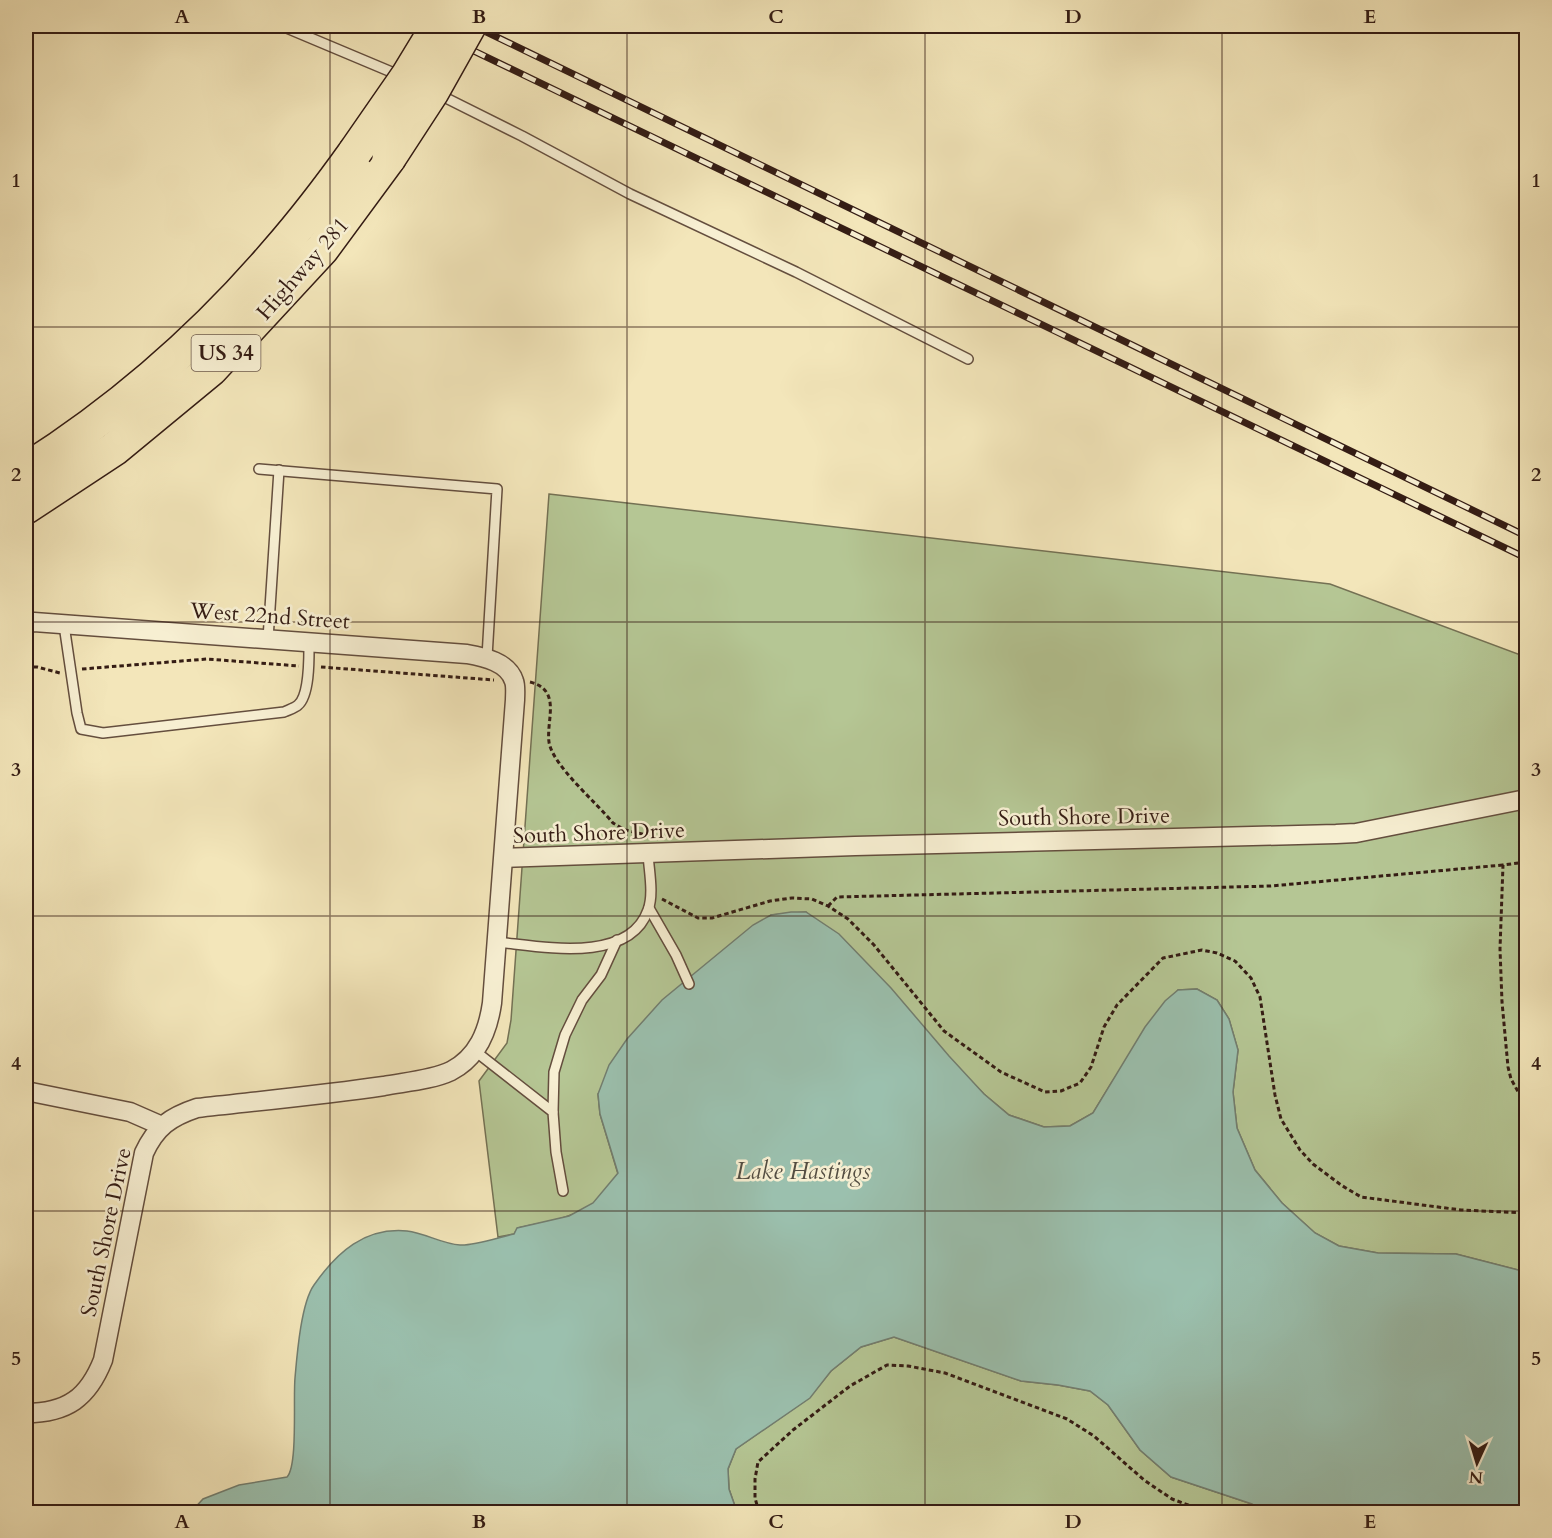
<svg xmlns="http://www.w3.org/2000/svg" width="1552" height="1538" viewBox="0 0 1552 1538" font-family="Cardo,serif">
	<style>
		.green { fill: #b5c694; stroke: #747154; stroke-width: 1.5 }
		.water { fill: #9bc0ae; stroke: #727e70; stroke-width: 1.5 }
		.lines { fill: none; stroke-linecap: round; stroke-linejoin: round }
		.lane-casing { stroke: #644e3e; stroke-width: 12 }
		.street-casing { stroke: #644e3e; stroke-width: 21 }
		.highway-casing { stroke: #341c14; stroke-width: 36 }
		.path { stroke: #341c14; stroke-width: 3; stroke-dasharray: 4.5 3; stroke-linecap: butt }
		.lane { stroke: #f7efd2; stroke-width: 9 }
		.street { stroke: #f7efd2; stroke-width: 18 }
		.highway { stroke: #f3e6ba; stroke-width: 33 }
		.rail-casing { stroke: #341c14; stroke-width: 7 }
		.rail { stroke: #f7efd2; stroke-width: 4.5; stroke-dasharray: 14; stroke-linecap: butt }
		.highway-bridge-casing { stroke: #341c14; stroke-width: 36; stroke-linecap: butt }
		.highway-bridge { stroke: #f3e6ba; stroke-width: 33 }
		.grid { fill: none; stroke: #341c14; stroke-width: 1.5; stroke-opacity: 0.55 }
		.labels { text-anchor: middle; stroke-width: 5; stroke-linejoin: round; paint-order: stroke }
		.shield { fill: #f7efd2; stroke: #6e5b4d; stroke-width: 1.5 }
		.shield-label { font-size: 21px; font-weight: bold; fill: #341c14 }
		.street-label { font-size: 22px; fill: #341c14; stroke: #f7efd2 }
		.water-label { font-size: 24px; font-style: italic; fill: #534d42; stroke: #f7efd2 }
		.neatline { fill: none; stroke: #341c14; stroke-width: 2 }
		.grid-label { font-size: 20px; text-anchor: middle; font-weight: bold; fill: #341c14 }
	</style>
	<rect width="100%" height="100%" fill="#f3e6ba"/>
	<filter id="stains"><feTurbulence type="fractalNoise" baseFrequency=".00333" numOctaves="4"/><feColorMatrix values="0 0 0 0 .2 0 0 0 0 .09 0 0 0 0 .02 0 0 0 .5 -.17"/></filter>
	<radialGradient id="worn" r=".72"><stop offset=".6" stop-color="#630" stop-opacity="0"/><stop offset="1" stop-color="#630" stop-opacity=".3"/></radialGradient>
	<g class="green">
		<path d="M549,494L1330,584L1526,657V1272L1456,1254L1378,1253L1339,1246L1315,1233L1282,1203L1255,1170L1237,1128L1233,1092L1238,1050L1229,1019L1217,1000L1197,989L1178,990L1112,1082L1093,1113L1070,1126L1044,1127L1009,1115L984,1094L806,912L771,915L598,1094L600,1114L618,1174C611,1183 604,1195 594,1203C572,1219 543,1222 518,1228L514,1234L498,1237L479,1081L507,1043L511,1020Z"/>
		<polygon points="894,1337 1021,1381 1058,1385 1090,1391 1108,1405 1140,1450 1171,1477 1252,1504 1264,1512 737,1512 729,1489 728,1469 736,1449 809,1398 831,1371 861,1347"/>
	</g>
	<path class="water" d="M791,912H806L839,934L891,988L949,1056L984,1094L1009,1115L1044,1127L1070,1126L1093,1113L1145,1027L1165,1001L1178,990L1197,989L1217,1000L1229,1019L1238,1050L1233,1092L1237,1128L1255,1170L1282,1203L1315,1233L1339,1246L1378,1253L1456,1254L1526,1272V1512H1264L1252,1504L1171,1477L1140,1450L1108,1405L1090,1391L1058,1385L1021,1381L894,1337L861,1347L831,1371L810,1398L736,1449L728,1469L729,1489L737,1512H191L203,1499L239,1485L287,1477C298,1466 293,1397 295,1378C297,1355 301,1303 314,1285C337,1252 365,1227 407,1231C425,1233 442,1244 460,1245C473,1246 500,1237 514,1234L517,1228L569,1216L593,1203L618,1173L600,1114L598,1094L609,1065L627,1039L662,1000L753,925L771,915Z"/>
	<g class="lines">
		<g class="lane-casing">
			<g id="lane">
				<polyline points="282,26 401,76"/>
				<polyline points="438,94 522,136 630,194 796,272 968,359"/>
				<polyline points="259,469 497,489 487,657"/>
				<path d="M64,625L77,713L81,729L103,733L284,712C288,710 295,708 298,705C310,695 309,657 309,642"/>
				<polyline points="268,639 279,470"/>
				<polyline points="649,908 676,955 689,984"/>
				<path d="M497,942C539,946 629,965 648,910C654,894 649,871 648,854"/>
				<polyline points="475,1051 553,1112 556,1152 563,1191"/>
				<polyline points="553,1112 554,1072 565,1035 582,1000 601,975 617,940"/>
			</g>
		</g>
		<g class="street-casing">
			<g id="street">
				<path d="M26,624L34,622L467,654C484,657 508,662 514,681C516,686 515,695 515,700L492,1003C488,1031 478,1057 451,1071C432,1080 405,1082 384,1086C322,1095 259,1101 197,1108C170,1117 156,1127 144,1153L103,1360C88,1398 67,1413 26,1413"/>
				<polyline points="504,858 855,846 1336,834 1356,833 1526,799"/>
				<polyline points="26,1091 130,1112 162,1126"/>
			</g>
		</g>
		<g class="highway-casing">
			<g id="highway">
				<path d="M26,470C119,411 204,337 276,253C304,221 330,187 355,152"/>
				<polyline points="26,507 114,449 211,369 322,249 389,158"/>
			</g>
		</g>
		<g class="path">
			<polyline points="26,667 37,667 60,673"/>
			<polyline points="321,667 494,680"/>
			<polyline points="82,669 207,659 299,666"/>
			<path d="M530,682C562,690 546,720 549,742C552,765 598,804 613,823L625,830L651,836"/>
			<polyline points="1526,862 1503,865 1500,949 1502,1002 1508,1067 1511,1079 1526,1106"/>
			<polyline points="662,899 698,918 712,918 770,901 792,898 812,899 828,906 848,919 874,945 944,1031 1001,1072 1045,1092 1061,1091 1080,1083 1091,1067 1104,1027 1117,1005 1163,958 1202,950 1217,953 1235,961 1251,978 1260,997 1275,1095 1281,1119 1300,1150 1313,1164 1341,1185 1361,1197 1461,1210 1526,1213"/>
			<polyline points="828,906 837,897 1271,886 1503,865"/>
			<polyline points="759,1512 755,1498 755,1479 758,1462 793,1430 850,1386 887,1365 908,1366 945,1373 1067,1419 1094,1436 1144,1480 1172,1499 1207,1512"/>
		</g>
		<use href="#lane" class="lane"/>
		<use href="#street" class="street"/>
		<use href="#highway" class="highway"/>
		<g class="rail-casing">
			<g id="rail">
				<polyline points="422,26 1526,558"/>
				<polyline points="474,26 1526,536"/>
			</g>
		</g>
		<use href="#rail" class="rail"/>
		<g class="highway-bridge-casing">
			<g id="highway-bridge">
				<polyline points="355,152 407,77 438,26"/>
				<polyline points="389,158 432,92 469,26"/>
			</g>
		</g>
		<use href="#highway-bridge" class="highway-bridge"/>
	</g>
	<path class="grid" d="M330,26V1512M627,26V1512M925,26V1512M1222,26V1512M26,327H1526M26,622H1526M26,916H1526M26,1211H1526"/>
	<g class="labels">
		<rect class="shield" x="191.5" y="335" width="69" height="36" rx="4.5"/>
		<g class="shield-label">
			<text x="226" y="360">US 34</text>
		</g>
		<g class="street-label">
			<text transform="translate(302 268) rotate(-49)" y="8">Highway 281</text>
			<text transform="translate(270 615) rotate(4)" y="8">West 22nd Street</text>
			<text transform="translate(1084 816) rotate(-1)" y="8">South Shore Drive</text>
			<text transform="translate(599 832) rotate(-2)" y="8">South Shore Drive</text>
			<text transform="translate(105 1232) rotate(-78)" y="8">South Shore Drive</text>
		</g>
		<g class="water-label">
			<text x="803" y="1179">Lake Hastings</text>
		</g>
	</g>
	<rect width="1552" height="1538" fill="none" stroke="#f3e6ba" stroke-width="66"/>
	<g transform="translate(1477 1463) rotate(184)" stroke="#f7efd2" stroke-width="4.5" paint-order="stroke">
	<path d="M0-4.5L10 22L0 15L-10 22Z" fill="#341c14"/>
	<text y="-9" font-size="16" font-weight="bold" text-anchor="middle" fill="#341c14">N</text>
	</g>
	<rect x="33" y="33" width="1486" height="1472" class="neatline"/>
	<g class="grid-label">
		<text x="182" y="23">A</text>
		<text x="479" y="23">B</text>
		<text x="776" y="23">C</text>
		<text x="1073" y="23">D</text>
		<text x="1370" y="23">E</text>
		<text x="16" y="187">1</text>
		<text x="1536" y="187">1</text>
		<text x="16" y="481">2</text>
		<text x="1536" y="481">2</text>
		<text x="16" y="776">3</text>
		<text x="1536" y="776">3</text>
		<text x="16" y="1070">4</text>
		<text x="1536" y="1070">4</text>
		<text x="16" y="1365">5</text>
		<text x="1536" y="1365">5</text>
		<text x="182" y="1528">A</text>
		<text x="479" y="1528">B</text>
		<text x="776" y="1528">C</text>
		<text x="1073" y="1528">D</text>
		<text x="1370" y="1528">E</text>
	</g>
	<rect width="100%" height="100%" filter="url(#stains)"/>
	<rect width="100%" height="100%" fill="url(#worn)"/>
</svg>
